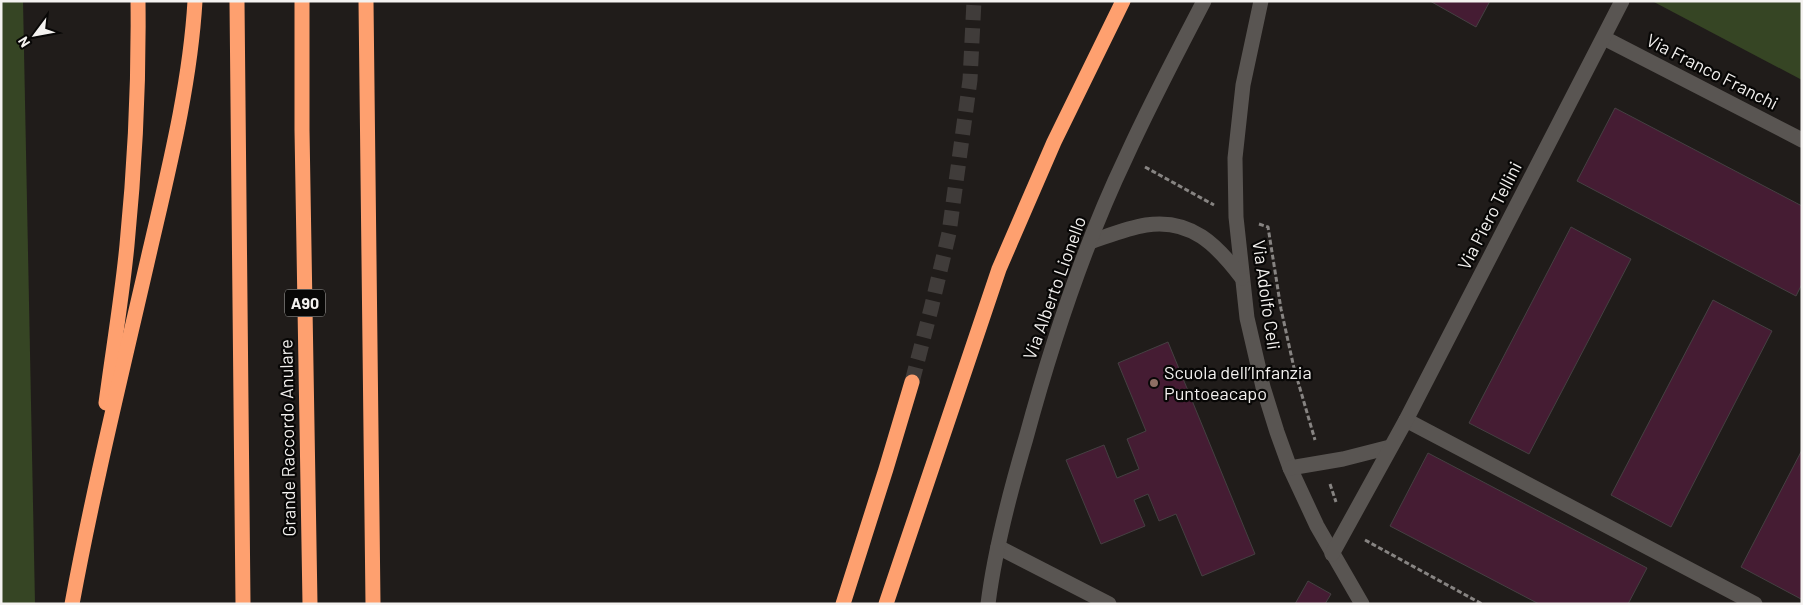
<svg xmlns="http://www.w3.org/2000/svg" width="1803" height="605" viewBox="0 0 1803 605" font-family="Barlow,sans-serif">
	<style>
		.green { fill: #364524 }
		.building { fill: #451c33; stroke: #454042 }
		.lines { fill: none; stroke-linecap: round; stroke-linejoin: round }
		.highway-tunnel { stroke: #403c3a; stroke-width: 15; stroke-dasharray: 15 8; stroke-linecap: butt }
		.path { stroke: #878482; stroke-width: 3; stroke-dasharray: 5 2.5; stroke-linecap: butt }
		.minor { stroke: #595552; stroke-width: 15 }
		.highway { stroke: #fea06f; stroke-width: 15 }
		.education-dot { fill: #8d6e63; stroke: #080706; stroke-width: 2 }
		.labels { text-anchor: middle; stroke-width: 4.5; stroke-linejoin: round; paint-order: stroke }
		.shield { fill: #080706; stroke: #adacaa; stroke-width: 1 }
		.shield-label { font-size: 16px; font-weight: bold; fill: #f4f2f0 }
		.street-label { font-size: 18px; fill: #f4f2f0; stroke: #080706 }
		.poi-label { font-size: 18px; fill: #f4f2f0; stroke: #080706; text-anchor: start }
	</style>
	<rect width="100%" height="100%" fill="#201c1a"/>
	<g class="green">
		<polygon points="1,1 23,1 35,604 1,604"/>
		<polygon points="1655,1 1802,1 1802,80 1654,2"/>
	</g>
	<g class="building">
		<polygon points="1430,1 1490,1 1476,27"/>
		<polygon points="1615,108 1802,206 1802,284 1796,296 1577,181"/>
		<polygon points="1571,227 1631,259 1529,454 1469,423"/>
		<polygon points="1713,300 1772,331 1671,527 1611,495"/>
		<polygon points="1168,342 1255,554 1202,576 1176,514 1159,521 1148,494 1134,500 1145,526 1101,544 1066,460 1104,445 1117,478 1139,469 1127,439 1146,431 1118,363"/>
		<polygon points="1802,450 1802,596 1801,599 1741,567"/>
		<polygon points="1428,453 1647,568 1628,604 1539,604 1390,526"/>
		<polygon points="1308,581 1331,594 1325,604 1295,604"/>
	</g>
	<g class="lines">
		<polyline class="highway-tunnel" points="912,382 931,309 949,233 970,80 974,1"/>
		<g class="path">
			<polyline points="1145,167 1214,205"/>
			<polyline points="1259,224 1268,227 1281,309 1294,368 1315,440"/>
			<polyline points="1330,484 1336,502"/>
			<polyline points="1365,540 1482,604"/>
		</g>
		<g class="minor">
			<polyline points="1261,1 1243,85 1235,158 1236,217 1247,318 1263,387 1277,432 1290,468 1317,526 1362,604"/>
			<polyline points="1604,38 1802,140"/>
			<path d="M1090,242C1108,236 1127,228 1146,225C1191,218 1217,245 1242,278"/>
			<polyline points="1406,420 1755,604"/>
			<polyline points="1290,468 1343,459 1390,447"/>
			<polyline points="998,547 1109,604"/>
			<polyline points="1332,554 1406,420 1622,1"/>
			<path d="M988,604C995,548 1010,492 1026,438C1052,342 1083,247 1126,157C1150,104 1177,53 1204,1"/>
		</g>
		<g class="highway">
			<polyline points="237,1 243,604"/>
			<polyline points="302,1 302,130 310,604"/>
			<polyline points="366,1 373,604"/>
			<path d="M106,403C113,350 122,297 127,245C135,164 139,82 138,1"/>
			<path d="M72,604C94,485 123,368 150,250C169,168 190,85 195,1"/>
			<polyline points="843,604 886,469 912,382"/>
			<polyline points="886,604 999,269 1054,142 1123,1"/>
		</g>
	</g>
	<circle class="education-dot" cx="1154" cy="383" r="5"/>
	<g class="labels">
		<rect class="shield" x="285" y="289.5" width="40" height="27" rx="4"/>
		<g class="shield-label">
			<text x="305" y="309">A90</text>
		</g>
		<g class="street-label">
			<text transform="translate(1712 72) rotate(27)" y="6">Via Franco Franchi</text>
			<text transform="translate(1490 216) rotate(-63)" y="6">Via Piero Tellini</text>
			<text transform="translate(1055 288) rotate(-70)" y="6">Via Alberto Lionello</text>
			<text transform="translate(1266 295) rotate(82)" y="6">Via Adolfo Celi</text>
			<text transform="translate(288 438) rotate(-91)" y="6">Grande Raccordo Anulare</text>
		</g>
		<g class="poi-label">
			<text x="1164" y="379">Scuola dell’Infanzia<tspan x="1164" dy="21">Puntoeacapo</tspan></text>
		</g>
	</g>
	<rect width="1803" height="605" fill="none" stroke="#f4f2f0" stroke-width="5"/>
	<g transform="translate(35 35) rotate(238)" stroke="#080706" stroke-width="4" paint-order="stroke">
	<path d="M0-4L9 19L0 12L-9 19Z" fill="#f4f2f0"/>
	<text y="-8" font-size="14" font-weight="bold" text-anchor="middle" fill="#f4f2f0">N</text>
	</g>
</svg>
